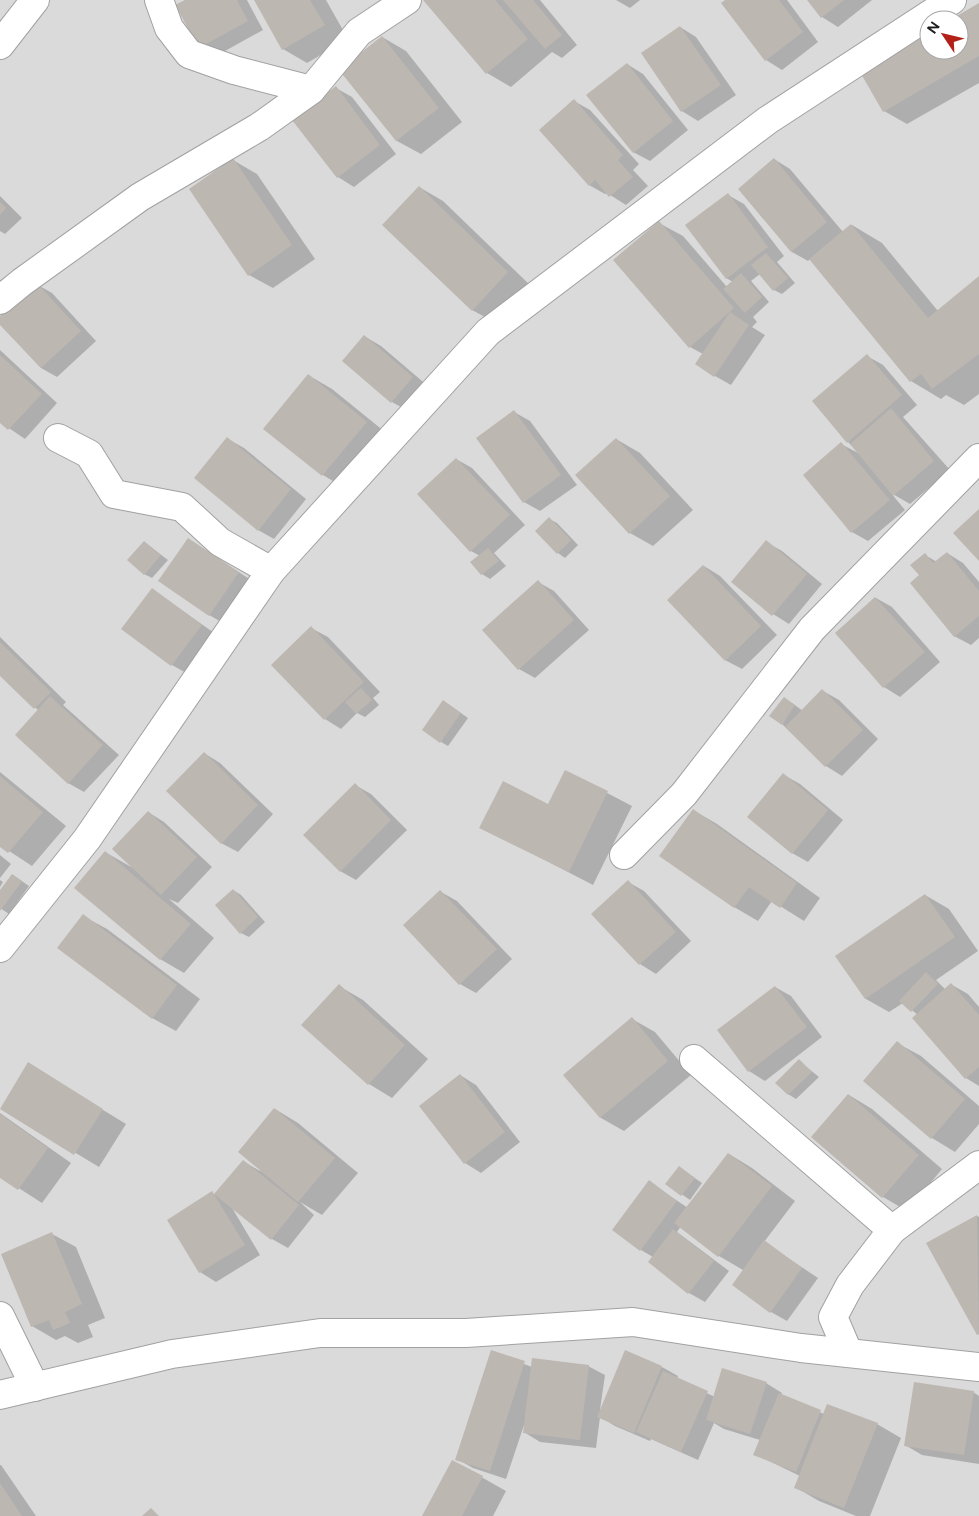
<svg xmlns="http://www.w3.org/2000/svg" width="979" height="1516" viewBox="0 0 979 1516" font-family="Figtree,sans-serif">
	<style>
		.residential { fill: #dbdada; fill-rule: evenodd }
		.shadow { fill: #0003 }
		.building { fill: #bdb7b2 }
		.lines { fill: none; stroke-linecap: round; stroke-linejoin: round }
		.minor-casing { stroke: #a1a1a1; stroke-width: 30 }
		.minor { stroke: #fff; stroke-width: 28 }
	</style>
	<rect width="100%" height="100%" fill="#edebe4"/>
	<path class="residential" d="M0,0H979V1516H0ZM929,20H959V50H929Z"/>
	<g class="shadow">
		<polygon points="187,0 247,0 263,30 216,56 200,47"/>
		<polygon points="255,0 326,0 348,39 307,63 283,49"/>
		<polygon points="425,0 540,0 577,45 562,58 552,52 511,87 487,73"/>
		<polygon points="616,0 640,0 630,8"/>
		<polygon points="727,0 787,0 818,42 782,70 766,60"/>
		<polygon points="808,0 872,0 838,27 822,17"/>
		<polygon points="979,5 979,83 907,124 884,111 929,33 929,50 959,50 959,20 952,20"/>
		<polygon points="680,27 696,37 736,95 698,121 682,111 642,53"/>
		<polygon points="382,37 406,51 462,122 421,154 397,141 341,70"/>
		<polygon points="627,64 643,74 688,130 650,161 633,152"/>
		<polygon points="336,88 352,97 396,154 354,187 338,177 294,120"/>
		<polygon points="574,101 590,110 639,164 633,170 648,186 626,205 607,193 605,194 589,185"/>
		<polygon points="774,159 790,169 843,232 852,225 882,243 938,311 979,278 979,394 964,405 946,395 941,399 911,381 811,258 808,261 792,252 739,189"/>
		<polygon points="233,160 257,174 315,259 273,288 249,275"/>
		<polygon points="419,187 443,201 531,286 496,323 472,310"/>
		<polygon points="728,195 744,204 784,256 777,262 795,283 782,294 774,290 760,274 751,281 769,302 753,317 757,322 752,327 765,335 731,385 715,376 703,354 690,347 659,223 683,236 727,287 733,282 726,278"/>
		<polygon points="0,196 22,218 5,234 0,231"/>
		<polygon points="36,284 52,293 96,341 57,377 41,368 0,324 0,317"/>
		<polygon points="364,336 381,346 429,387 408,411 392,402"/>
		<polygon points="0,350 57,403 25,439 0,422"/>
		<polygon points="867,356 883,365 917,405 903,417 950,470 910,504 891,493 905,510 868,541 852,532 841,444 860,454 848,442"/>
		<polygon points="308,375 332,389 390,436 346,489 323,475 265,429"/>
		<polygon points="514,412 530,421 577,485 540,511 524,502"/>
		<polygon points="228,439 244,448 306,499 274,539 258,530"/>
		<polygon points="616,439 640,453 693,510 653,546 630,533"/>
		<polygon points="456,459 472,468 525,525 494,553 506,566 490,579 482,574 472,562 480,556 471,551"/>
		<polygon points="549,519 557,523 578,545 565,558 558,553"/>
		<polygon points="188,539 254,582 225,624 209,615"/>
		<polygon points="144,542 168,560 152,578 144,574"/>
		<polygon points="766,542 782,551 822,584 789,624 773,614"/>
		<polygon points="947,553 963,563 979,582 979,638 971,645 954,636 921,575 925,555 937,562"/>
		<polygon points="704,566 720,576 777,635 742,669 725,660"/>
		<polygon points="538,582 554,591 589,630 535,678 519,669"/>
		<polygon points="152,589 217,635 188,674 172,665"/>
		<polygon points="876,598 892,607 940,662 900,697 884,687 837,633"/>
		<polygon points="311,628 328,637 380,692 373,698 379,705 365,717 357,713 341,729 325,719 273,665"/>
		<polygon points="0,637 66,702 63,705 119,755 84,792 68,783 39,711 0,674"/>
		<polygon points="823,691 839,700 878,739 842,776 826,766 782,724 792,703 803,711"/>
		<polygon points="451,706 468,718 448,746 441,742"/>
		<polygon points="204,753 220,763 273,814 238,852 221,843"/>
		<polygon points="565,771 632,806 593,885 481,827 549,805"/>
		<polygon points="0,772 66,826 32,866 0,845"/>
		<polygon points="784,775 800,784 843,820 808,862 792,853"/>
		<polygon points="355,785 371,794 407,830 356,880 340,871"/>
		<polygon points="693,810 717,824 820,898 804,921 772,901 758,921 734,907"/>
		<polygon points="148,812 164,822 212,867 178,903 169,899 214,938 184,973 160,959 105,852 133,868"/>
		<polygon points="0,855 11,864 0,878"/>
		<polygon points="13,875 29,886 9,914 0,908 0,892"/>
		<polygon points="0,880 3,882 0,887"/>
		<polygon points="628,882 644,891 691,941 656,974 640,964"/>
		<polygon points="233,890 241,895 265,922 249,937 241,933"/>
		<polygon points="441,892 457,901 512,959 476,993 460,984"/>
		<polygon points="925,895 949,909 978,951 936,980 946,990 952,985 968,994 979,1007 979,1086 966,1078 914,1019 918,1015 903,1003 889,1012 866,999 837,956"/>
		<polygon points="83,916 107,929 200,999 176,1031 152,1018"/>
		<polygon points="339,986 363,1000 428,1059 392,1098 369,1084 303,1025"/>
		<polygon points="775,987 791,996 822,1037 765,1081 749,1071"/>
		<polygon points="632,1019 655,1032 691,1075 624,1131 601,1118 565,1075"/>
		<polygon points="897,1043 921,1056 979,1106 979,1124 955,1152 932,1138 865,1081"/>
		<polygon points="799,1061 819,1077 796,1099 788,1094"/>
		<polygon points="28,1064 126,1124 99,1167 1,1108"/>
		<polygon points="460,1075 476,1085 520,1142 481,1173 465,1163 421,1107"/>
		<polygon points="849,1095 872,1109 942,1169 907,1211 883,1197 813,1137"/>
		<polygon points="275,1109 298,1123 358,1173 322,1215 300,1202 314,1215 288,1248 272,1239 231,1206 260,1255 216,1282 200,1272 212,1193 216,1195 243,1161 260,1171"/>
		<polygon points="0,1113 71,1163 42,1203 0,1176"/>
		<polygon points="729,1154 752,1168 795,1201 764,1242 818,1278 787,1321 771,1312 743,1270 719,1256 681,1226 677,1232 729,1271 705,1302 689,1293 650,1261 653,1257 641,1250 649,1182 688,1208"/>
		<polygon points="680,1168 702,1183 690,1200 667,1184"/>
		<polygon points="977,1216 979,1217 979,1335 928,1243"/>
		<polygon points="52,1234 76,1247 105,1318 88,1325 93,1337 78,1343 65,1336 56,1340 32,1326"/>
		<polygon points="491,1352 532,1367 588,1366 605,1375 600,1410 662,1367 678,1376 677,1379 715,1397 766,1383 782,1393 781,1395 824,1414 877,1424 901,1438 870,1516 856,1516 819,1501 795,1487 800,1476 755,1454 760,1440 724,1429 714,1423 698,1460 651,1439 650,1441 615,1426 600,1417 596,1448 540,1442 524,1432 524,1425 506,1479 473,1468 457,1459"/>
		<polygon points="973,1392 979,1396 979,1464 922,1455 905,1445"/>
		<polygon points="453,1461 506,1491 493,1516 424,1516"/>
		<polygon points="0,1465 1,1465 36,1516 0,1516"/>
	</g>
	<g class="building">
		<polygon points="185,0 237,0 248,21 199,48 175,5"/>
		<polygon points="254,0 310,0 325,25 282,50"/>
		<polygon points="423,0 495,0 528,39 486,74"/>
		<polygon points="503,0 533,0 562,35 545,49"/>
		<polygon points="725,0 779,0 803,32 765,61 721,3"/>
		<polygon points="807,0 844,0 821,18"/>
		<polygon points="979,3 979,56 883,112 860,72 929,32 929,50 959,50 959,20 950,20"/>
		<polygon points="680,26 721,85 681,112 641,53"/>
		<polygon points="382,36 439,108 396,141 339,70"/>
		<polygon points="627,63 673,121 633,153 586,95"/>
		<polygon points="336,86 380,145 337,178 292,120"/>
		<polygon points="574,99 623,155 618,160 633,177 609,197 595,180 589,186 539,130"/>
		<polygon points="233,158 292,245 248,276 189,189"/>
		<polygon points="774,158 827,222 791,252 738,189"/>
		<polygon points="419,186 508,272 472,311 382,225"/>
		<polygon points="728,193 768,247 726,279 685,225"/>
		<polygon points="0,202 6,208 0,215"/>
		<polygon points="659,221 734,308 689,348 613,260"/>
		<polygon points="851,224 928,318 979,276 979,354 932,389 921,374 910,382 809,259"/>
		<polygon points="766,253 788,278 773,291 751,265"/>
		<polygon points="741,273 762,297 745,313 723,289"/>
		<polygon points="36,282 81,331 41,368 0,325 0,316"/>
		<polygon points="730,312 749,325 714,377 695,364"/>
		<polygon points="364,335 413,377 391,403 342,361"/>
		<polygon points="867,354 902,395 847,443 812,401"/>
		<polygon points="0,355 42,394 8,430 0,423"/>
		<polygon points="308,374 367,422 322,476 263,429"/>
		<polygon points="891,408 934,461 893,496 850,444"/>
		<polygon points="514,410 561,475 523,503 476,438"/>
		<polygon points="227,437 291,489 258,531 194,478"/>
		<polygon points="616,438 670,496 629,534 575,475"/>
		<polygon points="841,442 890,500 851,533 803,475"/>
		<polygon points="456,458 510,515 470,552 417,494"/>
		<polygon points="979,509 979,561 953,533"/>
		<polygon points="549,517 571,540 557,554 535,531"/>
		<polygon points="188,538 239,572 209,616 158,581"/>
		<polygon points="766,540 807,574 772,616 731,582"/>
		<polygon points="144,541 161,555 144,575 127,560"/>
		<polygon points="488,548 499,561 481,575 470,562"/>
		<polygon points="947,552 979,591 979,616 954,637 910,583 919,575 910,565 925,553 933,563"/>
		<polygon points="703,565 761,626 725,661 667,600"/>
		<polygon points="538,580 574,620 518,670 482,630"/>
		<polygon points="152,588 202,625 171,666 121,629"/>
		<polygon points="875,597 925,652 883,688 835,633"/>
		<polygon points="311,626 364,682 324,720 271,665"/>
		<polygon points="0,642 51,692 34,709 0,676"/>
		<polygon points="361,688 372,700 356,714 345,702"/>
		<polygon points="822,689 863,730 825,767 785,727"/>
		<polygon points="50,696 103,745 68,784 15,735"/>
		<polygon points="784,697 795,705 782,725 769,716"/>
		<polygon points="443,700 461,713 440,743 422,730"/>
		<polygon points="204,752 258,805 221,844 166,791"/>
		<polygon points="565,770 608,791 569,872 479,828 503,781 548,804"/>
		<polygon points="783,773 828,810 792,854 747,817"/>
		<polygon points="0,776 43,812 8,853 0,847"/>
		<polygon points="355,783 391,820 340,872 303,835"/>
		<polygon points="693,809 797,883 780,908 749,887 734,908 659,856"/>
		<polygon points="148,811 197,857 161,895 112,849"/>
		<polygon points="105,851 191,924 160,960 74,888"/>
		<polygon points="12,874 22,881 0,911 0,890"/>
		<polygon points="628,880 676,932 639,965 591,914"/>
		<polygon points="233,889 258,917 240,934 215,905"/>
		<polygon points="440,890 497,949 459,985 403,925"/>
		<polygon points="925,894 955,937 865,999 835,956"/>
		<polygon points="83,914 177,985 152,1019 57,948"/>
		<polygon points="926,972 938,984 911,1012 899,1001"/>
		<polygon points="951,983 979,1015 979,1067 965,1079 912,1018"/>
		<polygon points="339,984 405,1045 368,1085 301,1025"/>
		<polygon points="775,986 807,1027 748,1072 717,1030"/>
		<polygon points="632,1017 668,1061 600,1118 563,1075"/>
		<polygon points="897,1041 965,1099 931,1139 863,1081"/>
		<polygon points="799,1059 812,1072 788,1095 775,1083"/>
		<polygon points="28,1062 103,1109 74,1155 0,1109"/>
		<polygon points="460,1074 505,1132 464,1164 419,1106"/>
		<polygon points="848,1094 919,1155 882,1198 811,1137"/>
		<polygon points="274,1108 335,1158 298,1202 238,1152"/>
		<polygon points="0,1114 48,1148 18,1190 0,1178"/>
		<polygon points="728,1153 772,1186 718,1257 674,1223"/>
		<polygon points="243,1160 299,1205 271,1240 214,1194"/>
		<polygon points="679,1166 695,1178 681,1196 665,1184"/>
		<polygon points="649,1180 677,1201 640,1251 612,1230"/>
		<polygon points="212,1191 245,1245 199,1273 167,1220"/>
		<polygon points="977,1215 979,1334 977,1335 926,1243"/>
		<polygon points="673,1229 714,1261 688,1294 648,1262"/>
		<polygon points="52,1232 82,1304 65,1312 70,1323 53,1330 49,1320 31,1327 1,1254"/>
		<polygon points="764,1240 802,1268 770,1313 732,1285"/>
		<polygon points="491,1350 525,1361 490,1471 455,1460"/>
		<polygon points="625,1350 662,1366 634,1433 597,1417"/>
		<polygon points="532,1358 589,1365 580,1440 523,1433"/>
		<polygon points="722,1368 767,1382 750,1434 706,1420"/>
		<polygon points="663,1371 708,1391 681,1452 636,1432"/>
		<polygon points="914,1382 974,1391 964,1455 904,1446"/>
		<polygon points="779,1393 821,1410 796,1472 753,1455"/>
		<polygon points="827,1404 878,1423 844,1508 794,1488"/>
		<polygon points="452,1460 483,1476 462,1516 422,1516"/>
		<polygon points="0,1483 22,1516 0,1516"/>
		<polygon points="151,1508 159,1516 142,1516"/>
	</g>
	<g class="lines">
		<g class="minor-casing">
			<g id="minor">
				<polyline points="159,0 169,28 189,54 234,70 311,90"/>
				<polyline points="0,45 35,0"/>
				<polyline points="0,300 22,282 140,197 259,127 311,90 359,32 407,0"/>
				<polyline points="58,438 89,454 114,494 182,507 220,542 271,571"/>
				<polyline points="624,855 684,794 812,629 979,458"/>
				<polyline points="0,948 87,839 271,571 488,332 768,120 952,0"/>
				<polyline points="694,1059 892,1230"/>
				<polyline points="0,1316 35,1387"/>
				<polyline points="848,1352 833,1317 850,1285 892,1230 979,1165"/>
				<polyline points="0,1395 172,1354 320,1333 466,1333 633,1322 801,1348 979,1367"/>
			</g>
		</g>
		<use href="#minor" class="minor"/>
	</g>
	<g transform="translate(944 35) rotate(305)"><circle r="24" fill="#ffffff" stroke="#a5a5a5"/>
	<path d="M0-4L9 19L0 12L-9 19Z" fill="#b32018"/>
	<text y="-8" font-size="14" font-weight="bold" text-anchor="middle" fill="#1d1d1d">N</text>
	</g>
</svg>
